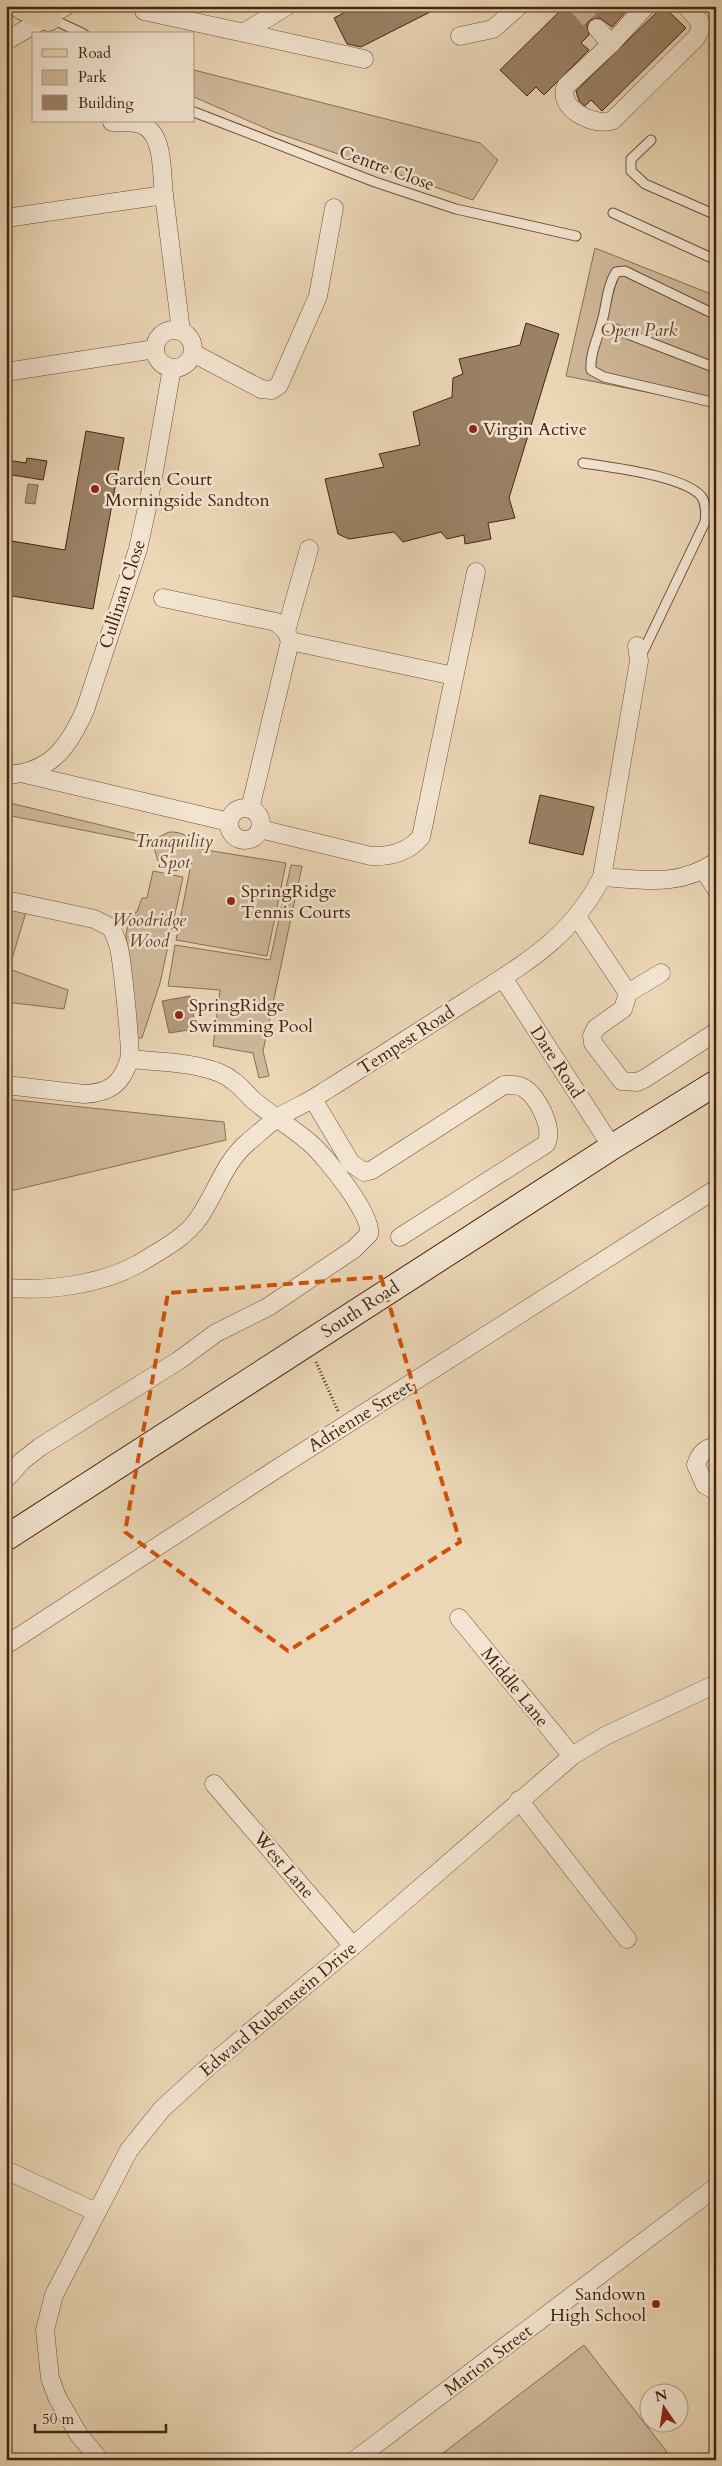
<svg xmlns="http://www.w3.org/2000/svg" width="722" height="2466" viewBox="0 0 722 2466" font-family="Cardo,serif">
	<style>
		.green { fill: #cfb89a; stroke: #8a6e54 }
		.water { fill: #b3997d; stroke: #876a51 }
		.building { fill: #9b8166; stroke: #45240f }
		.lines { fill: none; stroke-linecap: round; stroke-linejoin: round }
		.street-tunnel { stroke: #cab295; stroke-width: 18; stroke-dasharray: 18 9; stroke-linecap: butt }
		.lane-casing { stroke: #6e5039; stroke-width: 11 }
		.street-casing { stroke: #6e5039; stroke-width: 19 }
		.secondary-casing { stroke: #45240f; stroke-width: 27 }
		.primary-casing { stroke: #45240f; stroke-width: 29 }
		.path { stroke: #45240f; stroke-width: 3; stroke-dasharray: 1 2.5; stroke-linecap: butt }
		.lane { stroke: #f2e4d0; stroke-width: 9 }
		.street { stroke: #f2e4d0; stroke-width: 18 }
		.secondary { stroke: #f2e4d0; stroke-width: 25 }
		.primary { stroke: #ebd6b6; stroke-width: 28 }
		.marked { fill: none; stroke: #d0510c; stroke-width: 4; stroke-dasharray: 10 6; stroke-linejoin: round }
		.poi-dot { fill: #8f2418; stroke: #f2e4d0; stroke-width: 2 }
		.labels { text-anchor: middle; stroke-width: 5; stroke-linejoin: round; paint-order: stroke }
		.street-label { font-size: 18px; fill: #45240f; stroke: #f2e4d0 }
		.park-label { font-size: 18px; font-style: italic; fill: #61422b; stroke: #f2e4d0 }
		.poi-label { font-size: 18px; fill: #45240f; stroke: #f2e4d0; text-anchor: start }
	</style>
	<rect width="100%" height="100%" fill="#ebd6b6"/>
	<filter id="stains"><feTurbulence type="fractalNoise" baseFrequency=".004" numOctaves="4"/><feColorMatrix values="0 0 0 0 .2 0 0 0 0 .09 0 0 0 0 .02 0 0 0 .5 -.17"/></filter>
	<radialGradient id="worn" r=".72"><stop offset=".6" stop-color="#630" stop-opacity="0"/><stop offset="1" stop-color="#630" stop-opacity=".3"/></radialGradient>
	<g class="green">
		<polygon points="194,70 480,143 498,160 473,200 274,132 194,97"/>
		<polygon points="595,248 716,296 716,406 566,376"/>
		<polygon points="6,802 150,837 148,843 6,815"/>
		<path d="M169,832C183,832 189,835 194,848L286,863L267,956L176,940L192,859C180,871 179,874 160,867L154,848L159,837Z"/>
		<polygon points="291,865 302,866 263,1051 269,1076 259,1078 253,1053 213,1046 220,990 168,986 175,945 270,960"/>
		<polygon points="153,871 183,877 160,983 142,1038 135,1038 126,935 130,913 137,912 142,898 147,898"/>
		<polygon points="6,908 26,912 9,969 68,990 64,1009 6,1002"/>
		<polygon points="6,1099 224,1122 226,1140 6,1192"/>
		<polygon points="584,2345 667,2452 657,2460 434,2460"/>
	</g>
	<g class="water">
		<polygon points="28,484 38,485 35,504 25,503"/>
		<polygon points="190,996 196,1029 169,1033 162,1001"/>
	</g>
	<g class="building">
		<polygon points="357,6 442,6 361,47 347,44 334,18"/>
		<polygon points="565,6 631,6 612,27 600,18 590,20 587,25 589,35 581,43 589,50 544,95 536,87 527,96 500,70"/>
		<polygon points="663,6 686,28 602,111 591,100 585,106 579,101 576,91"/>
		<polygon points="526,323 559,334 509,498 515,518 488,523 491,539 465,544 464,535 447,539 441,532 403,542 394,532 349,539 338,534 325,479 384,467 379,454 420,445 413,412 452,397 453,378 463,374 459,359 520,345"/>
		<polygon points="86,431 124,438 93,609 6,595 6,540 65,550"/>
		<polygon points="27,458 47,461 43,480 6,474 6,460 26,463"/>
		<polygon points="540,795 594,807 583,855 529,843"/>
	</g>
	<g class="lines">
		<polyline class="street-tunnel" points="578,6 597,28"/>
		<g class="lane-casing">
			<g id="lane">
				<polyline points="50,18 84,34"/>
				<polyline points="194,112 375,182 456,209 576,236"/>
				<polyline points="651,140 631,159 631,171 645,184 716,215"/>
				<polyline points="613,213 716,260"/>
				<path d="M716,315L633,275L625,271L616,272C606,288 607,307 601,325C597,341 590,353 591,370L604,377L716,403"/>
				<polyline points="602,324 716,368"/>
				<path d="M583,463C608,467 690,476 703,499C706,506 706,514 705,522L641,656"/>
			</g>
		</g>
		<g class="street-casing">
			<g id="street">
				<path d="M646,6L611,44L566,86C556,108 595,128 613,120L696,38L700,30V22L686,6"/>
				<polyline points="144,11 364,59"/>
				<polyline points="597,28 611,44"/>
				<polyline points="245,32 287,6"/>
				<polyline points="460,36 493,29 519,6"/>
				<polyline points="6,41 66,6"/>
				<path d="M112,122C121,122 131,121 140,124C165,132 161,173 164,195"/>
				<polyline points="6,218 164,195 181,331"/>
				<circle cx="174" cy="349" r="19"/>
				<polyline points="193,353 261,389 272,390 279,385 318,296 334,208"/>
				<polyline points="6,372 155,349"/>
				<polyline points="163,598 276,622 286,631 290,641 454,676"/>
				<polyline points="286,631 309,549"/>
				<polyline points="25,774 229,822"/>
				<path d="M6,775C50,773 68,748 85,710L138,549L150,494L172,368"/>
				<circle cx="245" cy="824" r="16"/>
				<polyline points="250,809 290,641"/>
				<path d="M260,829L371,856C391,857 408,852 421,837L476,572"/>
				<polyline points="704,870 716,889"/>
				<path d="M602,877C645,880 678,887 716,862"/>
				<path d="M6,900L94,919L110,927C115,933 117,941 119,948C122,961 132,1052 129,1060C122,1084 109,1093 84,1094L6,1085"/>
				<polyline points="577,917 628,993 623,1009 596,1028 592,1036 593,1043 622,1081 637,1082 644,1079 716,1032"/>
				<polyline points="503,978 612,1147"/>
				<polyline points="628,993 661,973"/>
				<path d="M313,1099L351,1163L364,1172L372,1170L504,1085C511,1085 518,1084 524,1088C538,1097 554,1128 546,1144L400,1237"/>
				<path d="M6,1288C49,1291 100,1285 138,1264C158,1252 185,1238 198,1219C216,1194 223,1164 247,1143C257,1135 268,1124 279,1117C294,1108 311,1101 325,1091C373,1061 421,1030 468,1000C525,963 570,939 602,877L639,661L637,646"/>
				<path d="M716,1447C705,1447 699,1455 696,1465L705,1485L716,1491"/>
				<path d="M6,1479L22,1461L40,1447L178,1361L216,1333L268,1307L354,1249L369,1234C373,1215 325,1156 310,1143C292,1127 270,1115 252,1099C242,1089 234,1079 220,1073C193,1062 159,1062 130,1059"/>
				<polyline points="459,1618 572,1756"/>
				<polyline points="6,1645 278,1468 716,1189"/>
				<polyline points="214,1784 353,1946"/>
				<polyline points="519,1800 627,1939"/>
				<polyline points="6,2170 96,2212"/>
				<polyline points="100,2460 79,2435 57,2397 50,2378 45,2330 54,2295 129,2150 162,2109 208,2067 353,1946 572,1756 605,1736 716,1684"/>
				<polyline points="355,2460 716,2187"/>
			</g>
		</g>
		<g class="secondary-casing">
			<polyline id="secondary" points="6,1538 612,1147 716,1083"/>
		</g>
		<g class="primary-casing">
			<polyline id="primary" points="23,6 48,17"/>
		</g>
		<polyline class="path" points="316,1362 338,1411"/>
		<use href="#lane" class="lane"/>
		<use href="#street" class="street"/>
		<use href="#secondary" class="secondary"/>
		<use href="#primary" class="primary"/>
	</g>
	<path class="marked" d="M381,1277L460,1542L288,1651L125,1532L168,1293Z"/>
	<g class="poi-dot">
		<circle cx="473" cy="429" r="5"/>
		<circle cx="95" cy="489" r="5"/>
		<circle cx="231" cy="901" r="5"/>
		<circle cx="179" cy="1015" r="5"/>
		<circle cx="656" cy="2304" r="5"/>
	</g>
	<g class="labels">
		<g class="street-label">
			<text transform="translate(387 168) rotate(20)" y="6">Centre Close</text>
			<text transform="translate(122 594) rotate(-72)" y="6">Cullinan Close</text>
			<text transform="translate(406 1040) rotate(-33)" y="6">Tempest Road</text>
			<text transform="translate(557 1062) rotate(57)" y="6">Dare Road</text>
			<text transform="translate(360 1309) rotate(-33)" y="6">South Road</text>
			<text transform="translate(360 1416) rotate(-32)" y="6">Adrienne Street</text>
			<text transform="translate(515 1687) rotate(51)" y="6">Middle Lane</text>
			<text transform="translate(284 1865) rotate(49)" y="6">West Lane</text>
			<text transform="translate(278 2009) rotate(-40)" y="6">Edward Rubenstein Drive</text>
			<text transform="translate(488 2360) rotate(-37)" y="6">Marion Street</text>
		</g>
		<g class="park-label">
			<text x="639" y="336">Open Park</text>
			<text x="174" y="847">Tranquility<tspan x="174" dy="21">Spot</tspan></text>
			<text x="149" y="926">Woodridge<tspan x="149" dy="21">Wood</tspan></text>
		</g>
		<g class="poi-label">
			<text x="483" y="435">Virgin Active</text>
			<text x="105" y="485">Garden Court<tspan x="105" dy="21">Morningside Sandton</tspan></text>
			<text x="241" y="897">SpringRidge<tspan x="241" dy="21">Tennis Courts</tspan></text>
			<text x="189" y="1011">SpringRidge<tspan x="189" dy="21">Swimming Pool</tspan></text>
			<text x="646" y="2300" text-anchor="end">Sandown<tspan x="646" dy="21">High School</tspan></text>
		</g>
	</g>
	<rect width="722" height="2466" fill="none" stroke="#ebd6b6" stroke-width="25"/>
	<rect x="8" y="8" width="707" height="2451" fill="none" stroke="#45240f" stroke-width="2.5"/>
	<rect x="12" y="12" width="697" height="2441" fill="none" stroke="#45240f"/>
	<rect x="32" y="32" width="162" height="90" fill="#f2e4d0" stroke="#ad9783"/>
	<rect x="42" y="49" width="25" height="8" fill="#ebd6b6" stroke="#ad9783"/>
	<text x="78" y="58" font-size="15" fill="#45240f">Road</text>
	<rect x="42" y="70" width="25" height="15" fill="#cfb89a" stroke="#ad9783"/>
	<text x="78" y="82" font-size="15" fill="#45240f">Park</text>
	<rect x="42" y="95" width="25" height="15" fill="#9b8166" stroke="#ad9783"/>
	<text x="78" y="108" font-size="15" fill="#45240f">Building</text>
	<g transform="translate(664 2408) rotate(347)"><circle r="24" fill="#f2e4d0" stroke="#ad9783"/>
	<path d="M0-4L9 19L0 12L-9 19Z" fill="#8f2418"/>
	<text y="-8" font-size="14" font-weight="bold" text-anchor="middle" fill="#45240f">N</text>
	</g>
	<path d="M35 2424v8h131v-8" fill="none" stroke="#45240f" stroke-width="2.5"/>
	<text x="42" y="2424" font-size="15" fill="#45240f" stroke="#f2e4d0" stroke-width="4" paint-order="stroke">50 m</text>
	<rect width="100%" height="100%" filter="url(#stains)"/>
	<rect width="100%" height="100%" fill="url(#worn)"/>
</svg>
